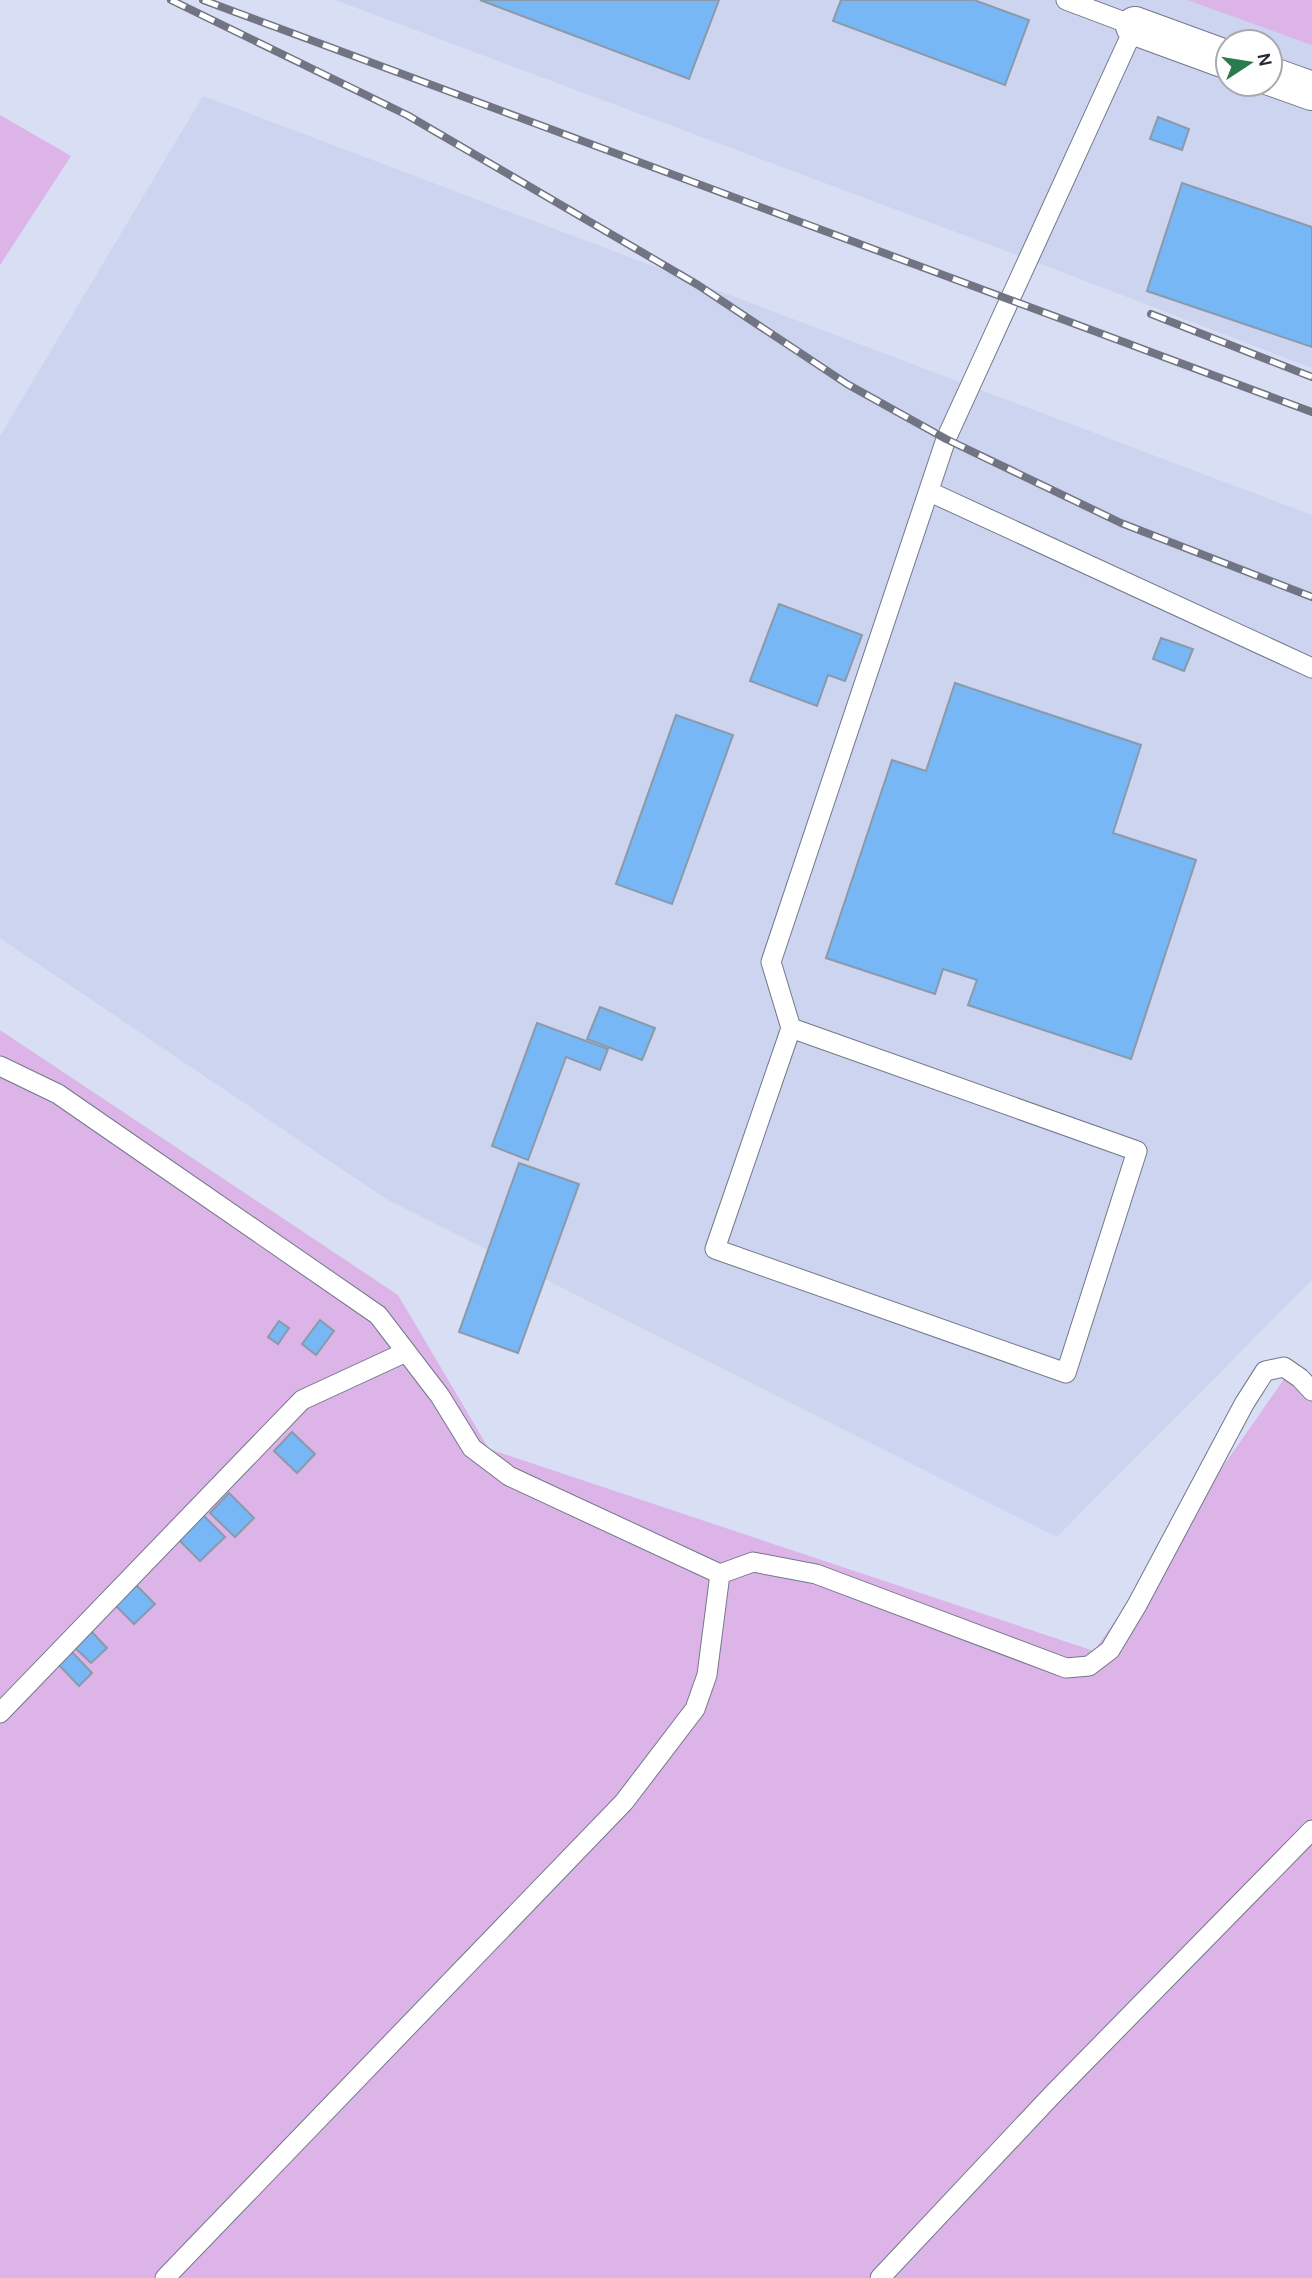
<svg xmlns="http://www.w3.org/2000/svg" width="1312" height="2278" viewBox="0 0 1312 2278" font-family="Karla,sans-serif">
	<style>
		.built { fill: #ccd4ef; fill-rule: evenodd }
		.green { fill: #ddb4e7 }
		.building { fill: #77b7f5; stroke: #8a9aaa; stroke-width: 2 }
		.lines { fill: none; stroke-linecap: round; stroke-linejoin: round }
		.lane-casing { stroke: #72788b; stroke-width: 21 }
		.street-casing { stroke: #72788b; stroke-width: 40 }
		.lane { stroke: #fff; stroke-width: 19 }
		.street { stroke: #fff; stroke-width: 38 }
		.rail-casing { stroke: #717583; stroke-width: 8 }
		.rail { stroke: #fff; stroke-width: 5; stroke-dasharray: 16; stroke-linecap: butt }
	</style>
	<rect width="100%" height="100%" fill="#d8dff4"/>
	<g class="built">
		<path d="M335,0H1312V368L1028,259ZM1228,42H1270V84H1228Z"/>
		<polygon points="203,96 1312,515 1312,1280 1057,1537 386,1199 0,938 0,436"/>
	</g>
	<g class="green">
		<polygon points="1187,0 1312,0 1312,45"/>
		<polygon points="0,115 71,156 0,265"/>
		<polygon points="0,1030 398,1295 489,1449 1094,1651 1296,1362 1312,1379 1312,2278 0,2278"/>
	</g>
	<g class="building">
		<polygon points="480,0 719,0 689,79"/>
		<polygon points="841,0 974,0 1029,20 1005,85 833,21"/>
		<polygon points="1158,117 1189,129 1182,150 1150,139"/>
		<polygon points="1182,183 1312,227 1312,347 1147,291"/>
		<polygon points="779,604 862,635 845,681 828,675 817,706 750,681"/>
		<polygon points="1161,638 1193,649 1184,671 1153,659"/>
		<polygon points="955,683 1141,745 1113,833 1196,860 1131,1059 968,1005 977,980 943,969 935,994 826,958 892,760 926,771"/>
		<polygon points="676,715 733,735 672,904 616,884"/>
		<polygon points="600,1007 655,1028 642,1060 587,1039"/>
		<polygon points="537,1023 608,1049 600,1070 566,1057 528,1160 492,1146"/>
		<polygon points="519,1163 579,1184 518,1353 459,1332"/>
		<polygon points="320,1320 334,1331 316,1355 302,1344"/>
		<polygon points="279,1321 289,1328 278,1344 268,1337"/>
		<polygon points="292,1432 315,1454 297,1473 274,1451"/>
		<polygon points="229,1493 254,1518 235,1537 210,1513"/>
		<polygon points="202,1514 225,1537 200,1561 177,1538"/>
		<polygon points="136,1585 155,1604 134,1624 115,1605"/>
		<polygon points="91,1631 107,1648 91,1663 74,1647"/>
		<polygon points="70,1650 92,1673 79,1686 57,1663"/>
	</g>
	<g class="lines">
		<g class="lane-casing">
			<g id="lane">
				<polyline points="930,492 1312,668"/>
				<polyline points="791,1028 715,1249 1066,1373 1137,1151 791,1028 771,962 946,439 1135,26 1066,0"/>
				<polyline points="0,1066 58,1094 378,1315 440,1396 472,1448 509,1476 720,1574 753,1562 816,1574 1066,1668 1089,1666 1110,1650 1137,1605 1244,1404 1265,1371 1284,1367 1300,1378 1312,1391"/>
				<polyline points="0,1713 302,1400 406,1352"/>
				<polyline points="165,2278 624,1802 695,1709 707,1675 720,1574"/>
				<polyline points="880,2278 1053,2094 1312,1830"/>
			</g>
		</g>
		<g class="street-casing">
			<g id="street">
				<polyline points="1135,26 1228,60"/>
				<polyline points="1270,76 1312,91"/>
			</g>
		</g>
		<use href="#lane" class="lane"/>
		<use href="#street" class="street"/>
		<g class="rail-casing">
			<g id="rail">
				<polyline points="171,0 407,115 698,285 847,384 946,439 1121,523 1312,597"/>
				<polyline points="203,0 1312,412"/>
				<polyline points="1151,314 1312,377"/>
			</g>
		</g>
		<use href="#rail" class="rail"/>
	</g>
	<g transform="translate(1249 63) rotate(78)"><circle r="33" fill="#ffffff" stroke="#a9aaad" stroke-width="2"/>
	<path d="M0-5L12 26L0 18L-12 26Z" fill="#2a7b4d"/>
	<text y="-10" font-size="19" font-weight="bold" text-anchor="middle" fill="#272a32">N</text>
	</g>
</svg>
